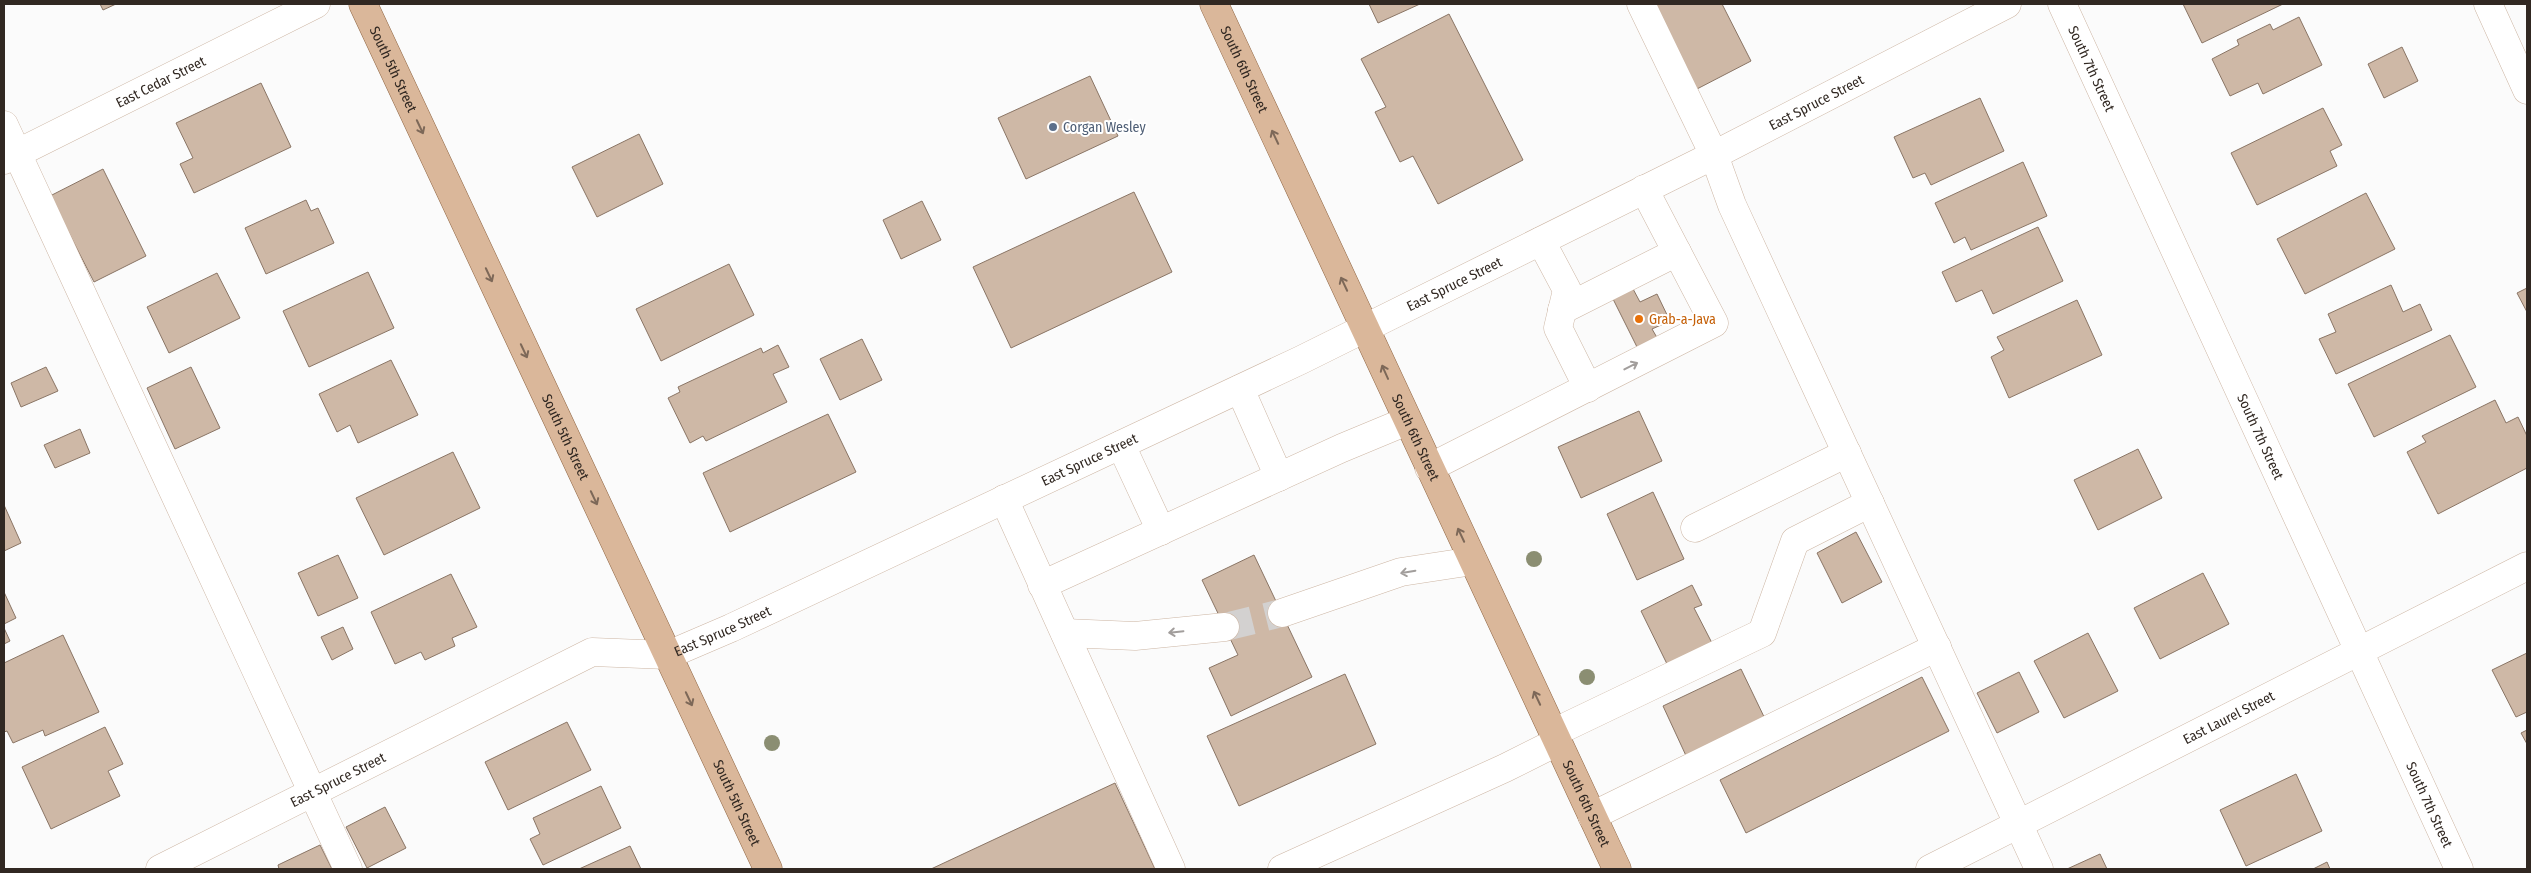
<svg xmlns="http://www.w3.org/2000/svg" width="2531" height="873" viewBox="0 0 2531 873" font-family="'Fira Sans Condensed',sans-serif">
	<style>
		.building { fill: #ceb8a6; stroke: #8a7565 }
		.lines { fill: none; stroke-linecap: round; stroke-linejoin: round }
		.minor-tunnel { stroke: #d3d1d0; stroke-width: 28; stroke-dasharray: 28 14; stroke-linecap: butt }
		.minor-casing { stroke: #cdb6a4; stroke-width: 29 }
		.major-casing { stroke: #8f6644; stroke-width: 29 }
		.minor { stroke: #fff; stroke-width: 28 }
		.major { stroke: #dab79a; stroke-width: 28 }
		.tree { fill: #8b8e72 }
		.oneway { stroke: #7d6858 }
		.oneway2 { stroke: #a29e9c }
		.service-dot { fill: #5c6f8a; stroke: #fff; stroke-width: 2 }
		.food-dot { fill: #e8710a; stroke: #fff; stroke-width: 2 }
		.labels { text-anchor: middle; stroke-width: 4; stroke-linejoin: round; paint-order: stroke }
		.street-label { font-size: 14px; fill: #312822; stroke: #fff }
		.service-label { font-size: 14px; fill: #4e5e75; stroke: #fff; text-anchor: start }
		.food-label { font-size: 14px; fill: #c56008; stroke: #fff; text-anchor: start }
	</style>
	<rect width="100%" height="100%" fill="#fbfbfb"/>
	<g class="building">
		<polygon points="100,4 116,4 103,10"/>
		<polygon points="1369,4 1420,4 1378,23"/>
		<polygon points="1651,4 1722,4 1751,61 1695,90"/>
		<polygon points="2183,4 2283,4 2202,43"/>
		<polygon points="1449,14 1523,160 1438,204 1413,156 1400,162 1375,112 1386,107 1361,59"/>
		<polygon points="2299,17 2322,65 2263,94 2258,83 2230,96 2212,59 2239,45 2237,40 2270,24 2273,30"/>
		<polygon points="2402,47 2418,81 2384,98 2368,64"/>
		<polygon points="1090,76 1118,136 1026,179 998,118"/>
		<polygon points="261,83 291,147 194,193 180,164 193,158 176,123"/>
		<polygon points="1980,98 2004,151 1931,185 1925,173 1913,178 1894,137"/>
		<polygon points="2323,108 2342,145 2330,151 2337,166 2257,205 2231,153"/>
		<polygon points="639,134 663,184 597,217 572,167"/>
		<polygon points="2023,162 2047,216 1971,250 1965,237 1954,243 1935,203"/>
		<polygon points="103,169 146,256 94,282 50,196"/>
		<polygon points="1134,192 1172,272 1011,348 973,267"/>
		<polygon points="2366,193 2395,249 2305,294 2277,239"/>
		<polygon points="306,200 311,211 318,208 334,243 266,274 245,228"/>
		<polygon points="922,201 941,240 901,259 883,220"/>
		<polygon points="2038,227 2063,281 1993,314 1982,290 1956,302 1942,272"/>
		<polygon points="729,264 754,315 661,361 636,309"/>
		<polygon points="368,272 394,328 309,367 283,311"/>
		<polygon points="217,273 240,318 169,353 147,307"/>
		<polygon points="2391,285 2403,312 2420,304 2432,330 2336,374 2319,339 2336,332 2328,314"/>
		<polygon points="1632,287 1640,302 1657,294 1670,321 1652,329 1659,341 1639,351 1612,297"/>
		<polygon points="2527,288 2527,312 2517,293"/>
		<polygon points="2077,300 2102,355 2009,398 1991,357 2004,350 1997,337"/>
		<polygon points="2450,335 2476,387 2374,437 2348,384"/>
		<polygon points="862,339 882,380 840,400 820,359"/>
		<polygon points="778,345 789,367 773,374 787,402 706,441 703,436 690,443 668,398 680,392 678,387 761,348 763,353"/>
		<polygon points="391,360 418,415 358,443 350,425 337,432 319,394"/>
		<polygon points="46,367 58,391 21,407 11,383"/>
		<polygon points="191,367 220,428 175,449 147,388"/>
		<polygon points="2495,400 2506,423 2518,417 2527,436 2527,468 2438,514 2407,452 2426,442 2422,436"/>
		<polygon points="1639,411 1662,461 1581,498 1558,447"/>
		<polygon points="828,414 856,472 730,532 703,473"/>
		<polygon points="80,429 90,453 55,468 44,445"/>
		<polygon points="2138,449 2162,498 2098,530 2074,480"/>
		<polygon points="453,452 480,508 384,555 356,498"/>
		<polygon points="1653,492 1684,559 1637,580 1607,514"/>
		<polygon points="4,505 21,543 4,551"/>
		<polygon points="1856,532 1882,582 1842,603 1817,553"/>
		<polygon points="338,555 358,598 318,616 298,573"/>
		<polygon points="1254,555 1312,677 1231,716 1209,668 1238,655 1202,580"/>
		<polygon points="2203,573 2229,624 2160,659 2134,608"/>
		<polygon points="451,574 477,627 452,638 455,646 425,660 421,652 395,664 371,612"/>
		<polygon points="1692,585 1702,605 1694,608 1712,643 1668,666 1641,611"/>
		<polygon points="4,592 16,618 4,624"/>
		<polygon points="343,627 353,649 332,660 321,637"/>
		<polygon points="4,628 10,641 4,644"/>
		<polygon points="2088,633 2118,691 2064,718 2034,661"/>
		<polygon points="63,635 99,712 45,736 43,730 13,743 7,731 4,732 4,663"/>
		<polygon points="2527,653 2527,712 2516,717 2492,670"/>
		<polygon points="1741,669 1767,723 1688,760 1663,706"/>
		<polygon points="2019,672 2039,712 1997,733 1977,693"/>
		<polygon points="1345,674 1376,744 1239,806 1207,736"/>
		<polygon points="1922,677 1949,731 1746,833 1720,780"/>
		<polygon points="567,722 591,770 508,810 485,762"/>
		<polygon points="105,727 123,764 108,771 120,796 51,829 22,767"/>
		<polygon points="2527,730 2527,744 2521,733"/>
		<polygon points="2296,774 2322,831 2246,866 2220,810"/>
		<polygon points="1115,783 1155,869 931,869"/>
		<polygon points="601,786 621,828 543,865 530,839 540,834 533,818"/>
		<polygon points="385,807 406,848 367,868 346,827"/>
		<polygon points="320,845 332,869 279,869 278,865"/>
		<polygon points="630,846 641,869 579,869"/>
		<polygon points="2100,854 2107,869 2067,869"/>
		<polygon points="2327,862 2330,869 2313,869"/>
	</g>
	<g class="lines">
		<polyline class="minor-tunnel" points="1225,627 1282,613"/>
		<g class="minor-casing">
			<g id="minor">
				<polyline points="1641,4 1714,155 1732,205 2039,869"/>
				<path id="s1" d="M2062,4L2459,869"/>
				<polyline points="2488,4 2527,90"/>
				<polyline points="4,125 348,869"/>
				<path id="s2" d="M4,160L316,4"/>
				<polyline points="1541,241 1567,290 1558,328 1588,388"/>
				<polyline points="1562,310 1677,252"/>
				<polyline points="1240,389 1279,477"/>
				<polyline points="1121,445 1161,531"/>
				<polyline points="1429,468 1714,323 1644,189"/>
				<polyline points="1004,499 1171,869"/>
				<polyline points="1695,528 1847,453"/>
				<polyline points="1042,585 1342,448 1407,421"/>
				<polyline points="1282,613 1401,572 1473,561"/>
				<polyline points="1065,633 1135,636 1225,627"/>
				<polyline points="1553,733 1762,633 1795,541 1870,503"/>
				<polyline points="1592,816 1937,647"/>
				<path id="s3" d="M160,869L592,652L668,655L731,628L1301,360L1714,155L2007,4"/>
				<polyline points="1282,869 1505,768 1557,742"/>
				<path id="s4" d="M1930,869L2527,566"/>
			</g>
		</g>
		<g class="major-casing">
			<g id="major">
				<path id="s5" d="M363,4L768,869"/>
				<path id="s6" d="M1214,4L1617,869"/>
			</g>
		</g>
		<use href="#minor" class="minor"/>
		<use href="#major" class="major"/>
	</g>
	<g class="tree">
		<circle cx="1534" cy="559" r="8"/>
		<circle cx="1587" cy="677" r="8"/>
		<circle cx="772" cy="743" r="8"/>
	</g>
	<defs><path id="oneway-shaft" d="M-6 0H5M1.5-3L5.5 0L1.5 3" fill="none" stroke-width="1.6" stroke-linecap="round" stroke-linejoin="round" transform="scale(1.25)"/></defs>
	<g class="oneway">
		<use href="#oneway-shaft" transform="translate(420 127) rotate(65)"/>
		<use href="#oneway-shaft" transform="translate(1275 137) rotate(-115)"/>
		<use href="#oneway-shaft" transform="translate(489 275) rotate(65)"/>
		<use href="#oneway-shaft" transform="translate(1344 284) rotate(-115)"/>
		<use href="#oneway-shaft" transform="translate(524 351) rotate(65)"/>
		<use href="#oneway-shaft" transform="translate(1385 372) rotate(-114)"/>
		<use href="#oneway-shaft" transform="translate(594 498) rotate(65)"/>
		<use href="#oneway-shaft" transform="translate(1461 535) rotate(-115)"/>
		<use href="#oneway-shaft" transform="translate(1537 698) rotate(-115)"/>
		<use href="#oneway-shaft" transform="translate(689 699) rotate(65)"/>
	</g>
	<g class="oneway2">
		<use href="#oneway-shaft" transform="translate(1631 366) rotate(-27)"/>
		<use href="#oneway-shaft" transform="translate(1408 572) rotate(170)"/>
		<use href="#oneway-shaft" transform="translate(1176 632) rotate(174)"/>
	</g>
	<circle class="service-dot" cx="1053" cy="127" r="5"/>
	<circle class="food-dot" cx="1639" cy="319" r="5"/>
	<g class="labels">
		<g class="street-label">
			<text dy="5" stroke="none"><textPath href="#s1" startOffset="71">South 7th Street</textPath></text>
			<text dy="5" stroke="none"><textPath href="#s6" startOffset="72">South 6th Street</textPath></text>
			<text dy="5" stroke="none"><textPath href="#s5" startOffset="72">South 5th Street</textPath></text>
			<text dy="5" stroke="none"><textPath href="#s2" startOffset="175">East Cedar Street</textPath></text>
			<text dy="5" stroke="none"><textPath href="#s3" startOffset="1834">East Spruce Street</textPath></text>
			<text dy="5" stroke="none"><textPath href="#s3" startOffset="1429">East Spruce Street</textPath></text>
			<text dy="5" stroke="none"><textPath href="#s5" startOffset="478">South 5th Street</textPath></text>
			<text dy="5" stroke="none"><textPath href="#s6" startOffset="478">South 6th Street</textPath></text>
			<text dy="5" stroke="none"><textPath href="#s1" startOffset="476">South 7th Street</textPath></text>
			<text dy="5" stroke="none"><textPath href="#s3" startOffset="1024">East Spruce Street</textPath></text>
			<text dy="5" stroke="none"><textPath href="#s3" startOffset="619">East Spruce Street</textPath></text>
			<text dy="5" stroke="none"><textPath href="#s4" startOffset="335">East Laurel Street</textPath></text>
			<text dy="5" stroke="none"><textPath href="#s3" startOffset="199">East Spruce Street</textPath></text>
			<text dy="5" stroke="none"><textPath href="#s5" startOffset="882">South 5th Street</textPath></text>
			<text dy="5" stroke="none"><textPath href="#s6" startOffset="882">South 6th Street</textPath></text>
			<text dy="5" stroke="none"><textPath href="#s1" startOffset="881">South 7th Street</textPath></text>
		</g>
		<g class="service-label">
			<text x="1063" y="132">Corgan Wesley</text>
		</g>
		<g class="food-label">
			<text x="1649" y="324">Grab-a-Java</text>
		</g>
	</g>
	<rect width="2531" height="873" fill="none" stroke="#312822" stroke-width="10"/>
</svg>
